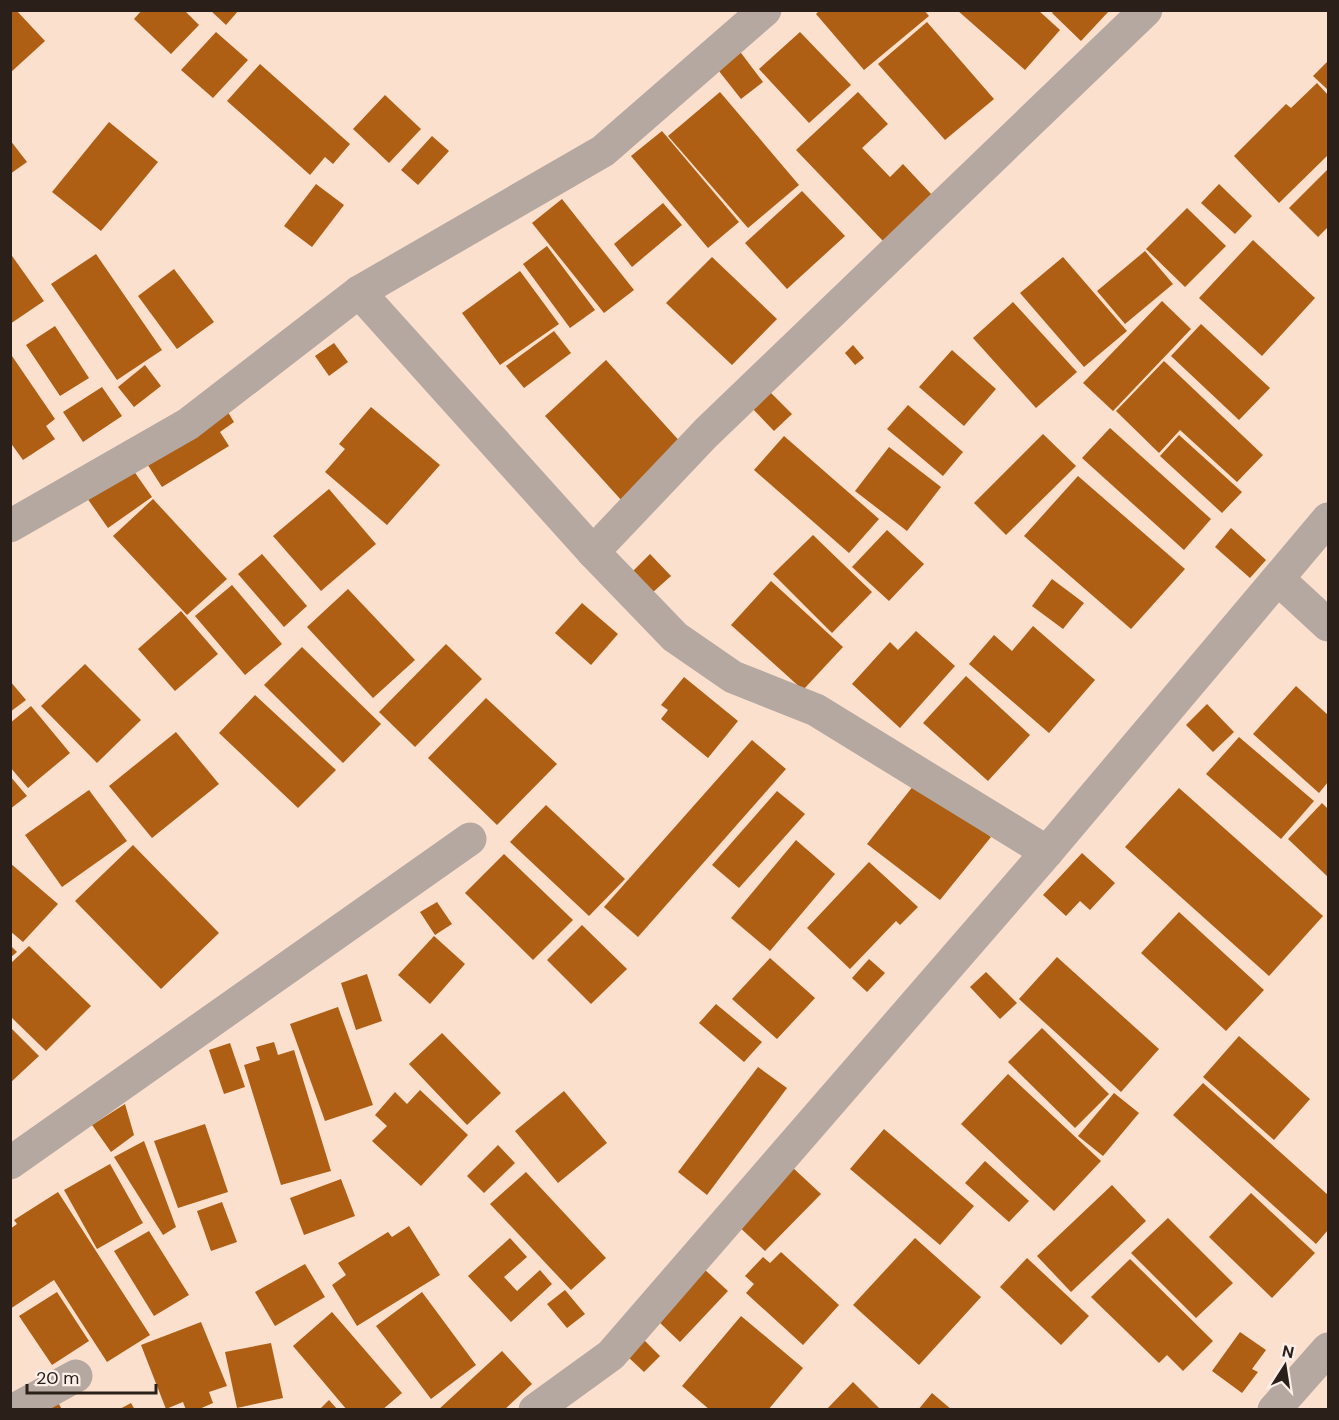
<svg xmlns="http://www.w3.org/2000/svg" width="1339" height="1420" viewBox="0 0 1339 1420" font-family="'DM Sans',sans-serif">
	<style>
		.building { fill: #ae5f13 }
		.lines { fill: none; stroke-linecap: round; stroke-linejoin: round }
		.street { stroke: #b4a8a0; stroke-width: 33 }
	</style>
	<rect width="100%" height="100%" fill="#fbe0cd"/>
	<g class="building">
		<polygon points="10,10 16,10 45,41 10,73"/>
		<polygon points="142,10 184,10 199,25 171,54 134,19"/>
		<polygon points="210,10 239,10 226,25"/>
		<polygon points="820,10 924,10 929,16 864,70 816,14"/>
		<polygon points="957,10 1038,10 1060,30 1025,70"/>
		<polygon points="1054,10 1110,10 1081,41 1052,13"/>
		<polygon points="927,22 994,99 945,140 878,64"/>
		<polygon points="216,32 248,60 213,98 181,70"/>
		<polygon points="800,32 851,85 809,123 759,69"/>
		<polygon points="738,49 763,82 741,99 715,66"/>
		<polygon points="1328,61 1328,90 1313,76"/>
		<polygon points="260,64 350,144 333,164 325,157 310,175 227,101"/>
		<polygon points="1317,83 1328,95 1328,155 1279,203 1234,156 1286,104 1291,108"/>
		<polygon points="720,92 799,185 748,228 668,136"/>
		<polygon points="858,92 888,124 862,148 890,177 903,164 932,195 883,241 796,150"/>
		<polygon points="385,95 421,129 389,163 353,129"/>
		<polygon points="109,122 158,162 101,231 52,192"/>
		<polygon points="662,131 739,222 708,248 631,156"/>
		<polygon points="432,136 449,151 418,185 401,170"/>
		<polygon points="10,140 27,162 10,174"/>
		<polygon points="1328,169 1328,227 1318,237 1289,208"/>
		<polygon points="316,184 344,205 312,247 284,226"/>
		<polygon points="1219,184 1252,216 1235,234 1201,203"/>
		<polygon points="802,191 845,236 787,289 745,243"/>
		<polygon points="562,199 634,290 604,313 532,223"/>
		<polygon points="663,203 682,225 632,267 614,244"/>
		<polygon points="1187,208 1226,246 1185,287 1146,249"/>
		<polygon points="1253,240 1315,298 1262,356 1199,298"/>
		<polygon points="547,246 595,310 570,328 523,264"/>
		<polygon points="1145,251 1173,284 1125,324 1097,291"/>
		<polygon points="10,253 44,301 10,324"/>
		<polygon points="96,254 162,350 117,380 51,284"/>
		<polygon points="712,257 777,319 732,365 666,303"/>
		<polygon points="1063,257 1127,331 1084,367 1020,293"/>
		<polygon points="174,269 214,322 177,349 138,296"/>
		<polygon points="520,271 559,324 500,365 462,313"/>
		<polygon points="1162,301 1191,329 1113,411 1083,383"/>
		<polygon points="1013,302 1077,372 1036,408 973,338"/>
		<polygon points="1201,324 1270,388 1239,420 1171,356"/>
		<polygon points="55,326 89,378 60,396 26,345"/>
		<polygon points="554,331 571,353 524,388 506,366"/>
		<polygon points="334,343 348,362 329,376 315,356"/>
		<polygon points="853,345 864,358 855,365 845,353"/>
		<polygon points="952,350 996,389 964,426 919,387"/>
		<polygon points="10,353 55,419 46,426 55,439 23,460 10,442"/>
		<polygon points="606,360 684,446 623,502 545,416"/>
		<polygon points="1164,361 1263,455 1237,482 1180,430 1159,453 1116,411"/>
		<polygon points="145,365 161,386 134,407 118,387"/>
		<polygon points="102,387 122,416 83,442 63,412"/>
		<polygon points="768,390 792,414 774,431 751,407"/>
		<polygon points="908,405 963,452 943,476 887,429"/>
		<polygon points="371,407 440,465 387,525 325,472 345,449 339,444"/>
		<polygon points="226,409 234,422 220,432 229,446 162,487 144,459"/>
		<polygon points="1110,428 1211,519 1184,550 1082,458"/>
		<polygon points="1043,434 1076,466 1006,535 974,503"/>
		<polygon points="1179,435 1242,492 1222,513 1160,456"/>
		<polygon points="784,436 879,519 849,553 754,470"/>
		<polygon points="889,447 941,487 907,531 855,491"/>
		<polygon points="131,467 152,497 108,528 87,498"/>
		<polygon points="1078,476 1185,569 1131,629 1024,536"/>
		<polygon points="329,489 376,544 321,591 273,536"/>
		<polygon points="153,499 227,579 187,615 113,536"/>
		<polygon points="1231,528 1266,560 1250,578 1215,547"/>
		<polygon points="887,530 924,564 889,601 852,567"/>
		<polygon points="813,535 872,592 832,633 773,574"/>
		<polygon points="262,554 307,606 284,627 238,574"/>
		<polygon points="650,554 671,576 652,593 633,571"/>
		<polygon points="1052,579 1084,603 1063,629 1032,606"/>
		<polygon points="771,581 843,647 803,690 731,625"/>
		<polygon points="232,585 282,644 245,675 195,616"/>
		<polygon points="348,589 415,660 373,698 307,627"/>
		<polygon points="582,603 618,634 591,665 555,633"/>
		<polygon points="181,611 218,654 175,691 138,649"/>
		<polygon points="1033,626 1095,680 1049,733 969,664 994,635 1012,651"/>
		<polygon points="916,631 955,666 900,728 852,684 890,642 898,650"/>
		<polygon points="446,644 482,679 415,747 379,712"/>
		<polygon points="302,647 381,724 343,763 264,685"/>
		<polygon points="85,664 141,720 97,763 41,706"/>
		<polygon points="966,676 1030,735 988,781 923,723"/>
		<polygon points="684,677 738,721 708,758 661,719 668,710 661,705"/>
		<polygon points="10,681 26,700 10,712"/>
		<polygon points="1296,686 1328,715 1328,782 1319,793 1253,734"/>
		<polygon points="255,695 336,770 298,808 219,733"/>
		<polygon points="486,698 557,764 497,825 428,758"/>
		<polygon points="1207,704 1234,732 1213,752 1186,725"/>
		<polygon points="31,706 70,753 28,788 10,767 10,723"/>
		<polygon points="176,732 219,784 152,838 109,786"/>
		<polygon points="1239,737 1314,801 1281,839 1206,774"/>
		<polygon points="752,740 786,769 638,937 604,907"/>
		<polygon points="10,776 27,796 10,809"/>
		<polygon points="918,780 991,837 940,900 867,844"/>
		<polygon points="1179,788 1323,916 1269,976 1125,847"/>
		<polygon points="89,790 127,841 62,887 25,835"/>
		<polygon points="777,791 805,814 739,888 712,865"/>
		<polygon points="1322,803 1328,809 1328,877 1288,839"/>
		<polygon points="546,805 625,879 589,916 510,842"/>
		<polygon points="796,840 835,874 770,951 731,918"/>
		<polygon points="133,845 219,933 161,989 75,901"/>
		<polygon points="1082,853 1115,883 1090,910 1080,901 1066,916 1043,895"/>
		<polygon points="504,854 573,920 533,960 465,893"/>
		<polygon points="869,862 918,907 900,925 896,921 850,969 807,928"/>
		<polygon points="10,863 58,904 23,942 10,931"/>
		<polygon points="437,902 452,924 435,935 420,912"/>
		<polygon points="1179,912 1264,990 1226,1031 1141,953"/>
		<polygon points="582,925 627,969 591,1004 547,960"/>
		<polygon points="434,936 465,964 430,1004 398,975"/>
		<polygon points="10,945 17,952 10,958"/>
		<polygon points="29,946 91,1006 46,1051 10,1016 10,964"/>
		<polygon points="1057,957 1159,1049 1121,1092 1019,999"/>
		<polygon points="770,958 815,998 777,1039 732,999"/>
		<polygon points="869,959 885,973 867,992 852,978"/>
		<polygon points="986,972 1017,1003 1000,1019 970,987"/>
		<polygon points="367,974 382,1021 356,1030 341,983"/>
		<polygon points="716,1004 762,1042 744,1062 699,1023"/>
		<polygon points="338,1007 373,1105 325,1121 290,1024"/>
		<polygon points="10,1027 39,1056 10,1083"/>
		<polygon points="1042,1028 1109,1094 1075,1128 1008,1062"/>
		<polygon points="442,1033 501,1093 467,1125 409,1064"/>
		<polygon points="1239,1036 1310,1099 1274,1140 1203,1077"/>
		<polygon points="274,1042 278,1055 294,1050 331,1171 281,1185 244,1065 260,1060 256,1047"/>
		<polygon points="230,1043 245,1087 224,1094 209,1050"/>
		<polygon points="758,1067 787,1088 707,1195 678,1172"/>
		<polygon points="1008,1074 1101,1161 1054,1211 961,1124"/>
		<polygon points="1203,1083 1328,1195 1328,1230 1316,1244 1173,1115"/>
		<polygon points="420,1090 468,1135 421,1186 372,1141 387,1126 375,1115 395,1092 407,1104"/>
		<polygon points="564,1091 607,1143 558,1183 515,1131"/>
		<polygon points="1114,1093 1139,1113 1103,1156 1078,1136"/>
		<polygon points="125,1104 134,1135 111,1152 92,1125"/>
		<polygon points="205,1124 228,1192 178,1208 154,1141"/>
		<polygon points="884,1129 974,1206 940,1245 850,1169"/>
		<polygon points="144,1141 176,1227 163,1235 114,1157"/>
		<polygon points="498,1145 515,1163 484,1193 467,1176"/>
		<polygon points="985,1161 1029,1201 1009,1222 965,1183"/>
		<polygon points="110,1164 143,1223 97,1249 64,1190"/>
		<polygon points="791,1166 821,1194 765,1251 735,1223"/>
		<polygon points="526,1172 606,1258 571,1290 490,1204"/>
		<polygon points="341,1179 355,1216 304,1235 290,1198"/>
		<polygon points="1112,1185 1146,1221 1071,1292 1037,1256"/>
		<polygon points="58,1192 150,1335 107,1362 54,1280 10,1309 10,1229 17,1224 14,1220"/>
		<polygon points="1251,1193 1315,1253 1272,1298 1209,1237"/>
		<polygon points="222,1202 237,1242 211,1251 197,1211"/>
		<polygon points="1168,1218 1233,1283 1196,1318 1131,1253"/>
		<polygon points="409,1226 440,1275 357,1326 332,1285 346,1275 338,1263 388,1232 392,1237"/>
		<polygon points="149,1231 189,1295 154,1316 114,1251"/>
		<polygon points="510,1238 527,1257 504,1277 517,1291 540,1270 552,1284 511,1322 468,1276"/>
		<polygon points="915,1238 981,1297 919,1365 853,1305"/>
		<polygon points="781,1252 839,1305 803,1345 746,1293 754,1284 745,1276 763,1257 770,1263"/>
		<polygon points="1027,1258 1089,1316 1061,1345 1000,1287"/>
		<polygon points="1130,1259 1213,1341 1183,1371 1167,1355 1159,1363 1091,1297"/>
		<polygon points="305,1264 325,1297 275,1326 255,1292"/>
		<polygon points="703,1268 728,1291 680,1342 656,1319"/>
		<polygon points="565,1290 585,1314 567,1328 547,1304"/>
		<polygon points="57,1292 89,1341 52,1365 19,1316"/>
		<polygon points="422,1292 476,1365 431,1399 376,1326"/>
		<polygon points="332,1312 402,1393 382,1410 347,1410 293,1346"/>
		<polygon points="741,1316 803,1368 768,1410 710,1410 682,1386"/>
		<polygon points="201,1322 227,1386 209,1392 213,1403 197,1410 186,1410 183,1402 166,1409 141,1345"/>
		<polygon points="1240,1332 1266,1350 1252,1369 1258,1372 1242,1393 1212,1371"/>
		<polygon points="643,1339 660,1356 644,1372 627,1356"/>
		<polygon points="271,1343 283,1398 237,1408 225,1352"/>
		<polygon points="502,1351 532,1384 504,1410 438,1410"/>
		<polygon points="853,1382 881,1410 826,1410"/>
		<polygon points="932,1393 952,1410 918,1410"/>
		<polygon points="329,1400 338,1410 319,1410"/>
		<polygon points="131,1403 135,1410 118,1410"/>
		<polygon points="59,1404 62,1410 45,1410"/>
	</g>
	<g class="lines">
		<g class="street">
			<polyline points="359,292 593,552 675,637 733,677 816,710 1047,852"/>
			<polyline points="10,526 188,424 359,292 603,151 765,10"/>
			<polyline points="593,552 706,433 1146,10"/>
			<polyline points="1278,579 1328,625"/>
			<polyline points="10,1163 470,839"/>
			<polyline points="14,1410 76,1376"/>
			<polyline points="535,1410 611,1355 1047,852 1328,519"/>
			<polyline points="1274,1410 1328,1349"/>
		</g>
	</g>
	<rect width="1339" height="1420" fill="none" stroke="#2a2019" stroke-width="24"/>
	<g transform="translate(1285 1366) rotate(12)" stroke="#fbf0e9" stroke-width="4.5" paint-order="stroke">
	<path d="M0-4.5L10 22L0 15L-10 22Z" fill="#2a2019"/>
	<text y="-9" font-size="16" font-weight="bold" text-anchor="middle" fill="#2a2019">N</text>
	</g>
	<path d="M27 1384v9h129v-9" fill="none" stroke="#2a2019" stroke-width="3"/>
	<text x="36" y="1384" font-size="18" fill="#2a2019" stroke="#fbf0e9" stroke-width="4.5" paint-order="stroke">20 m</text>
</svg>
